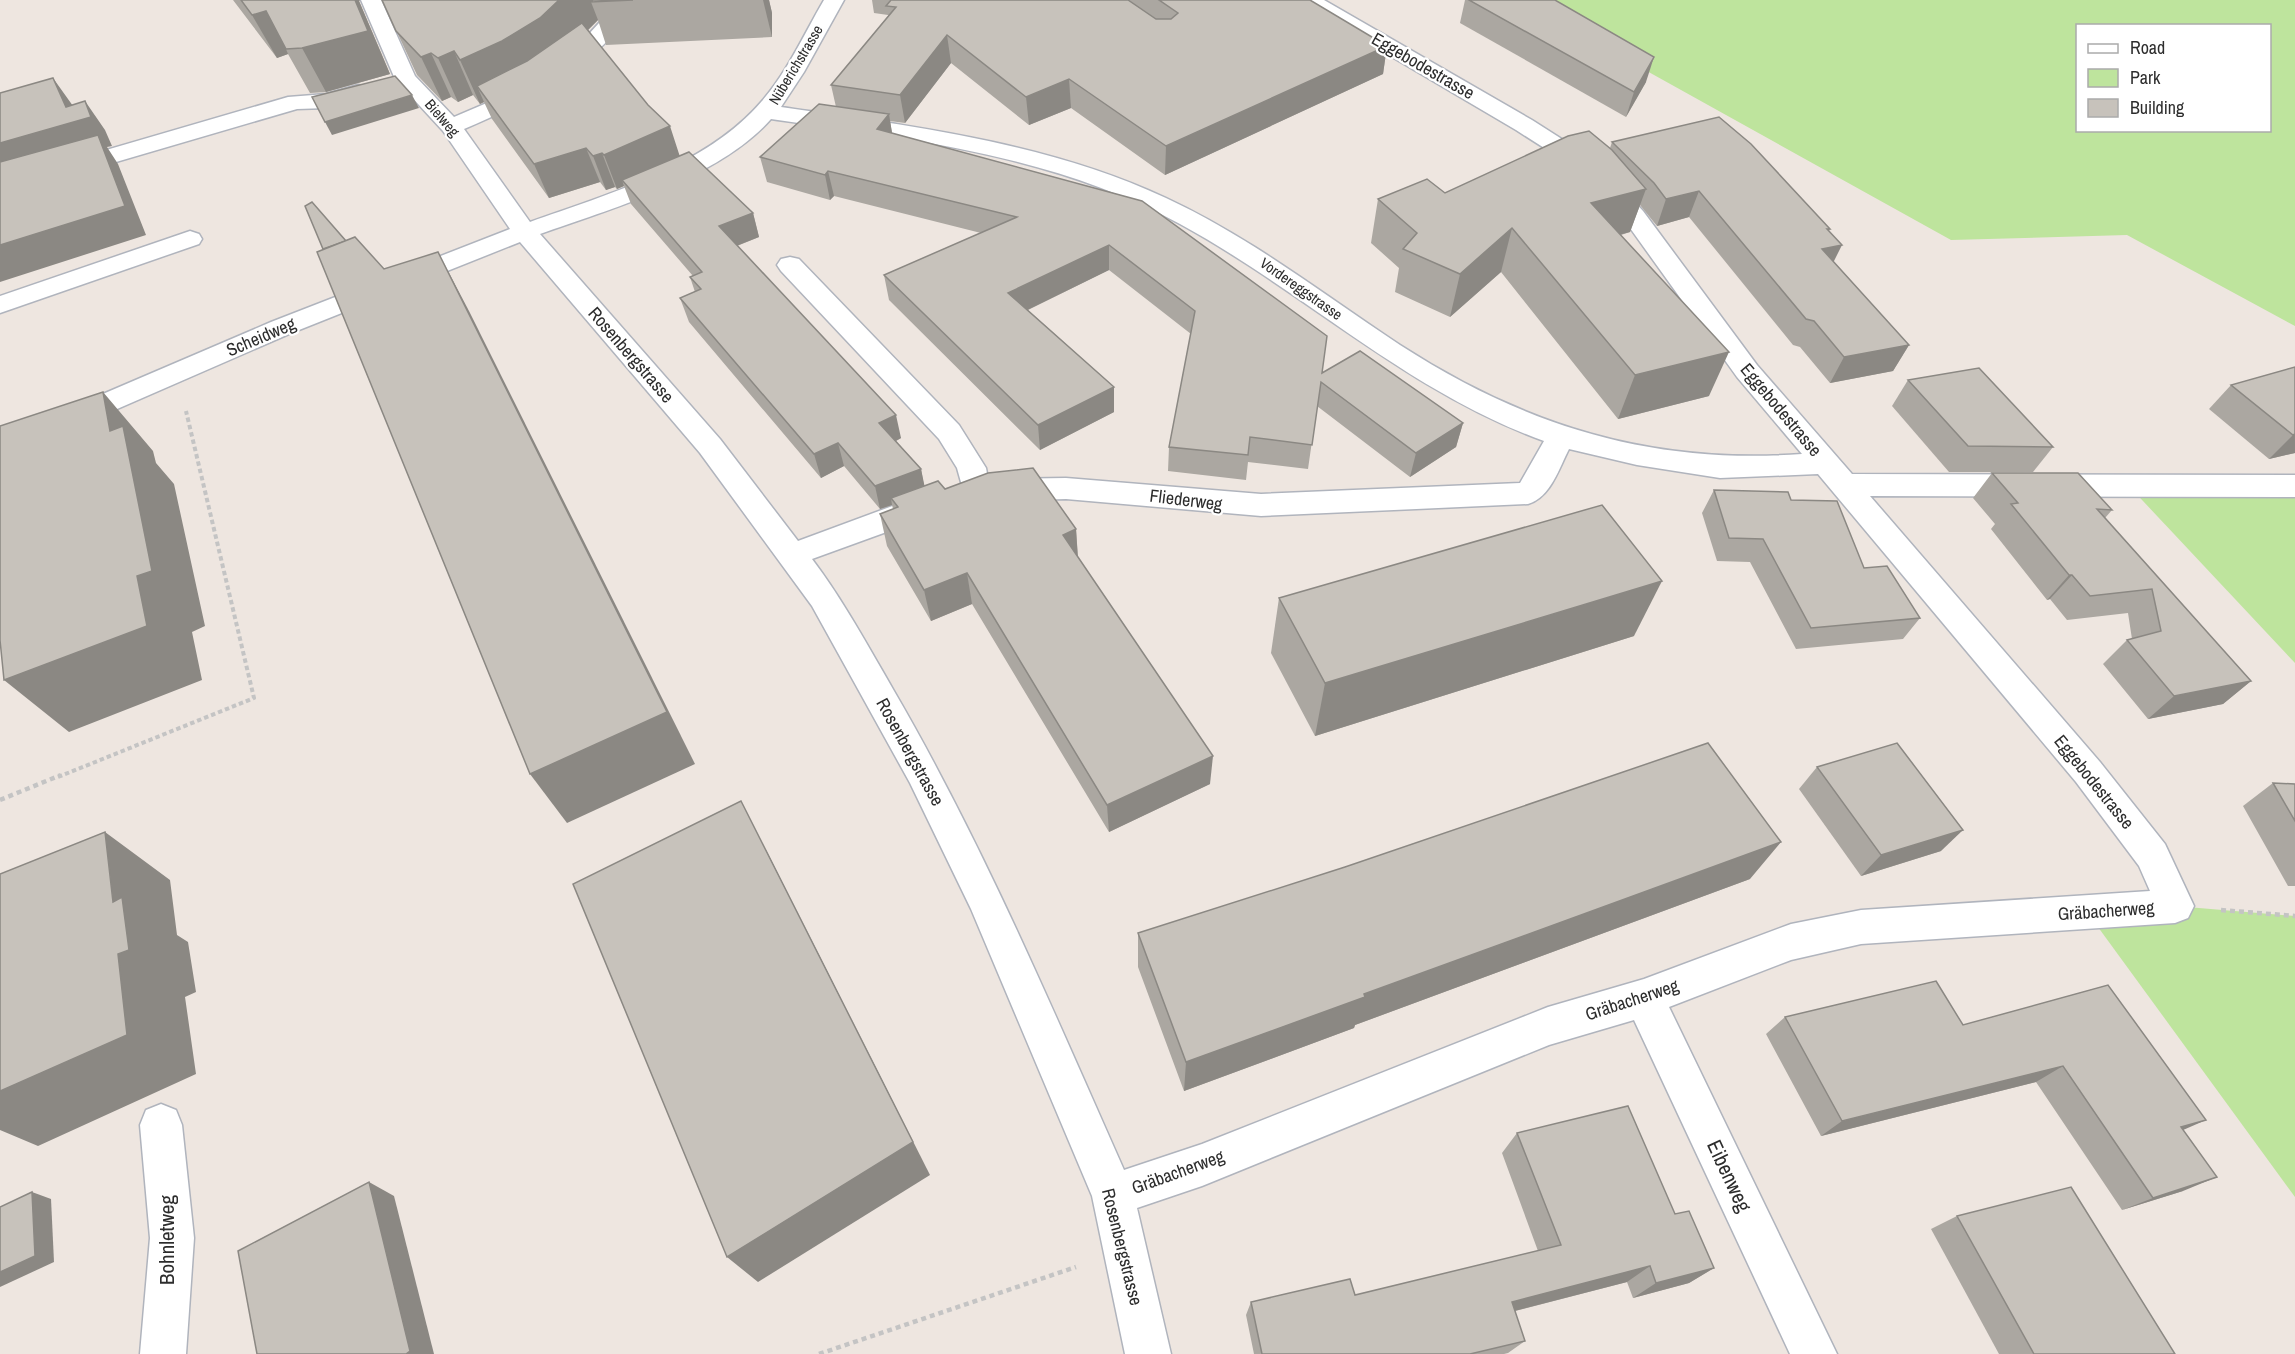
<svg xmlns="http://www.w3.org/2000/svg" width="2295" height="1354" viewBox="0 0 2295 1354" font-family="'Archivo Narrow',sans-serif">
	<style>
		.green { fill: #bee49d; fill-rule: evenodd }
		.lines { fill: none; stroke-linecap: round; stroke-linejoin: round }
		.minor-casing { stroke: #b0b4bd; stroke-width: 3 }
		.path-far1 { stroke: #c4c4c4; stroke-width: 4; stroke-dasharray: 4.5 3; stroke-linecap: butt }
		.path { stroke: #c4c4c4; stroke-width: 4.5; stroke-dasharray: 5 4; stroke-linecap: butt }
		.minor { fill: #fff; fill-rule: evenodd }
		.wall { fill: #aba7a1 }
		.shaded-wall { fill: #8b8883 }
		.building { fill: #c7c2bb; stroke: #8b8883; stroke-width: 1.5 }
		.labels { text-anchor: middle; stroke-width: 4.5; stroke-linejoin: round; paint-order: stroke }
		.far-street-label { font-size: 15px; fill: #2d2d2d; stroke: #fff }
		.street-label { font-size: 18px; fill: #2d2d2d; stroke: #fff }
		.near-street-label { font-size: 21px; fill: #2d2d2d; stroke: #fff }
	</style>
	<rect width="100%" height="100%" fill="#eee6e0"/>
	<g class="green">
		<path d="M1519,0H2295V326L2127,235L1951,240ZM2078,26H2270V130H2078Z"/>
		<polygon points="2128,485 2295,486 2295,663"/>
		<polygon points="2175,906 2295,916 2295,1197 2087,912"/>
	</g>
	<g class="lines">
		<g class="minor-casing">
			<g id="minor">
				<path d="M361,0H381L415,76L454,117C490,102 527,87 558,63C581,45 600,21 620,0H641C596,66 536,99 464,129L530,222C608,194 707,166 762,101C788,71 804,34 824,0H844L804,72L781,107C911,126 1046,142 1166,198C1250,237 1323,294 1400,345C1525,426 1652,465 1802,454L1737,377L1625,221L1600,192L1563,160L1516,130L1302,4L1299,0H1324L1532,120L1579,150L1616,182L1643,211L1757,365L1852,474L2295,475V497L1870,496L2100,762L2165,844L2194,906L2188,918L2175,923L1861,944L1791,960L1669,1007L1837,1354H1790L1634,1020L1549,1045L1202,1186L1137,1208L1171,1354H1125L1092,1196L971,909L910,783L812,606L700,453L520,242L289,334L0,460V438L271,322L510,229L443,131L395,79ZM771,119C910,139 1055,155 1180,224C1305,292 1408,392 1544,441L1520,483L1261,494L1066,478L1001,479L989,485L986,468L959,425L799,259L790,257L781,259L777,265L781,271L939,439L957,468L966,500L976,503L986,500L989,495L1001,501L1066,499L1261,516L1528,504C1551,497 1559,468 1569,449L1637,465L1720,478L1818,474L2076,782L2139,866L2150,891L1861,910L1791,924L1644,979L1548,1007L1202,1144L1124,1170C1052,1008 983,844 894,691C868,646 843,600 812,559L936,514L940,506L936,498L925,495L914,498L798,541L720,439L540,234C613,208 719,178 771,119Z"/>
				<polygon points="358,85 366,87 369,92 366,97 327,108 297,109 0,196 0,181 288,97 326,94"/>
				<polygon points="190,231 199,234 202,239 199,244 0,313 0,296"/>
				<polygon points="161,1104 176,1110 182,1125 194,1238 186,1354 140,1354 150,1238 140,1125 146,1110"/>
			</g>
		</g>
		<polyline class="path-far1" points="58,777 254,698 186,411"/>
		<g class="path">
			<polyline points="0,800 61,775"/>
			<polyline points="2221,910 2295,916"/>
			<polyline points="819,1354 1076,1267"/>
		</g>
		<use href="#minor" class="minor"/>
	</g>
	<g class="wall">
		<polygon points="233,0 360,0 359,1 390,74 326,92 310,93 288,54 277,58"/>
		<polygon points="382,0 769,0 772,13 772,37 606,45 598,20 588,30 680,156 753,213 759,237 737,246 901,438 896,441 921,469 924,486 945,489 1076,529 1078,557 1210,784 1109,832 972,604 931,621 887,546 880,514 893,509 892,505 880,509 844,466 821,478 689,322 680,298 695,292 690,277 693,276 631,204 624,186 617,189 615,187 606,190 600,182 549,198 492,119 484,102 480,104 473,95 458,102 451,97 442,101 417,75"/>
		<polygon points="872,0 1310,0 1387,46 1383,74 1165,175 1071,108 1029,125 951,63 905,123 890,121 892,133 1142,201 1322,373 1463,423 1456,447 1410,477 1317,406 1308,469 1248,462 1246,480 1168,471 1169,447 1191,334 1109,270 1028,310 1114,387 1114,412 1040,450 889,300 884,275 981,233 834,196 830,200 767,182 760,157 836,107 831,85 888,16 888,15 874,13"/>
		<polygon points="1465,0 1555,0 1646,82 1626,117 1460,23"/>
		<polygon points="1612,142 1830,229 1829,231 1834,262 1909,345 1893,371 1830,383 1800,347 1793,345 1689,217 1657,226 1640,205 1630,232 1621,235 1709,396 1618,419 1501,272 1450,317 1395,292 1399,268 1371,243 1378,199 1445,193 1610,148"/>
		<polygon points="2295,367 2295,453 2269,459 2209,409 2231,385"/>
		<polygon points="1908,380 2053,447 2033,472 1949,472 1892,406"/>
		<polygon points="1992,473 2112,510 2105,518 2251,681 2223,704 2148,719 2103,664 2127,640 2132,639 2128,613 2067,620 2050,599 2047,600 1991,529 1995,524 1973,498"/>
		<polygon points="1714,490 1791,500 1864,568 1920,618 1903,639 1796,649 1750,562 1717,561 1702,513"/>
		<polygon points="1279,598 1634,636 1315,736 1271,653"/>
		<polygon points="1817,767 1941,851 1861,876 1799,789"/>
		<polygon points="2273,783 2295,784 2295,886 2288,886 2243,806"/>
		<polygon points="1750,879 1355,1025 1354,1028 1184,1091 1138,967 1138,933"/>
		<polygon points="2108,985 2183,1130 2183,1191 2122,1210 2036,1082 1821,1136 1766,1034 1785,1017 1963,1025"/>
		<polygon points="1517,1133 1675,1214 1714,1268 1689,1283 1633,1298 1627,1282 1515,1311 1525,1341 1508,1353 1504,1354 1254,1354 1246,1315 1251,1302 1355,1295 1538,1251 1502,1153"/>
		<polygon points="1957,1216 2175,1354 1999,1354 1931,1229"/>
	</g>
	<g class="shaded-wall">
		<polygon points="355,0 360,0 359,1 390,74 326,92 302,48"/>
		<polygon points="559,0 618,0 591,2 598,20 557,61 477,86 484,102 480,104 460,60"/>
		<polygon points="763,0 769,0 772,13 772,37"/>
		<polygon points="266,11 286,49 288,54 277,58 252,15"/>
		<polygon points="947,35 951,63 905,123 900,95"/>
		<polygon points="1387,46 1383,74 1165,175 1166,146"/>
		<polygon points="454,51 473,95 458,102 438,58"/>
		<polygon points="431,53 451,97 442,101 421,57"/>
		<polygon points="1654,57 1646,82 1626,117 1634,92"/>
		<polygon points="53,78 73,106 85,101 105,130 112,146 107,147 118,164 146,235 0,282 0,143 66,107"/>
		<polygon points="1069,79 1071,108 1029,125 1026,97"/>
		<polygon points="412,95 419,108 332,135 325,122"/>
		<polygon points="889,114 893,139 877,129"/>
		<polygon points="670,126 681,160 622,180 624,186 617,189 604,155"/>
		<polygon points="586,148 600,182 549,198 534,164"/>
		<polygon points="602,153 615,187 606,190 593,156"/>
		<polygon points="828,171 834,196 830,200 825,175"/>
		<polygon points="1646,189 1630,232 1577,246 1591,203"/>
		<polygon points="1699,191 1689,217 1657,226 1666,199"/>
		<polygon points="753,213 759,237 726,250 719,226"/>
		<polygon points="1512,228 1501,272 1450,317 1460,274"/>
		<polygon points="1109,245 1109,270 1011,318 1008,293"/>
		<polygon points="1842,245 1829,271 1822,249"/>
		<polygon points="438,252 469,311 695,764 567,823 530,774"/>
		<polygon points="1909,345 1893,371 1830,383 1844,357"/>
		<polygon points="1729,352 1709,396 1618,419 1635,375"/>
		<polygon points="1114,387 1114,412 1040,450 1038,425"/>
		<polygon points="103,392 153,451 156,463 174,484 205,626 192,632 202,680 69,732 4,680 110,431"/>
		<polygon points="896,415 901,438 885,447 879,423"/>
		<polygon points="1463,423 1456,447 1410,477 1416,453"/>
		<polygon points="2295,434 2295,453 2269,459 2293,435"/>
		<polygon points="838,443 844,466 821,478 814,454"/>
		<polygon points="921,469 926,493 891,498 892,505 880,509 875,486"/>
		<polygon points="1076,529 1078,561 1063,535"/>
		<polygon points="967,573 972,604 931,621 924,590"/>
		<polygon points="2069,575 2072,575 2050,599 2047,600"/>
		<polygon points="1662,581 1634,636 1315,736 1325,683"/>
		<polygon points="2251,681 2223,704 2148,719 2174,696"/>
		<polygon points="1213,756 1210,784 1109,832 1107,805"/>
		<polygon points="1963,830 1941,851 1861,876 1881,855"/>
		<polygon points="105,832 170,880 177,935 188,942 196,992 185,997 196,1074 38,1146 0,1130 0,1085 113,902"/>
		<polygon points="1781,842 1750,879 1355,1025 1354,1028 1184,1091 1186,1062 1364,994"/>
		<polygon points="766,850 930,1175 758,1282 727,1257"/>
		<polygon points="2063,1066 2036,1082 1821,1136 1842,1121"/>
		<polygon points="2206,1120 2174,1134 2181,1127"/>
		<polygon points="2217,1177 2183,1191 2122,1210 2153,1198"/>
		<polygon points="369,1182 394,1196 434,1354 406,1354"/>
		<polygon points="32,1192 51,1199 54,1262 0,1287 0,1272"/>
		<polygon points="1650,1266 1627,1282 1495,1316 1512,1302"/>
		<polygon points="1714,1268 1689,1283 1633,1298 1656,1283"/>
	</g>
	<g class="building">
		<polygon points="241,0 355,0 368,31 302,48 286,49 266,11 252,15"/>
		<polygon points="382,0 559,0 540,18 502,41 460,60 454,51 438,58 431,53 421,57 396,31"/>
		<polygon points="593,0 633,0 591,2"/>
		<polygon points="891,0 1128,0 1156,19 1171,19 1178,13 1159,0 1310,0 1387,46 1166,146 1069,79 1026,97 947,35 900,95 831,85 896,7 886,6"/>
		<polygon points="1469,0 1555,0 1654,57 1634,92"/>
		<polygon points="582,23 648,105 670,126 604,155 602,153 593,156 586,148 534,164 477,86 527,61"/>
		<polygon points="395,76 412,95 325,122 312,97"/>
		<polygon points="53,78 66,107 85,101 91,117 0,143 0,93"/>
		<polygon points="819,104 889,114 877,129 1142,201 1327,336 1322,373 1360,351 1463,423 1416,453 1321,382 1312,445 1250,437 1248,455 1169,447 1195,311 1109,245 1008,293 1114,387 1038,425 884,275 1017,217 828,171 825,175 760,157"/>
		<polygon points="1719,117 1751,144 1830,229 1827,229 1842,245 1822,249 1909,345 1844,357 1814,321 1806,319 1699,191 1666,199 1654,183 1612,142"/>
		<polygon points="1589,131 1612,150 1646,189 1591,203 1729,352 1635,375 1512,228 1460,274 1403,249 1417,233 1378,199 1427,179 1445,193 1568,136"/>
		<polygon points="98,135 125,206 0,245 0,162"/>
		<polygon points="689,152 753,213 719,226 896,415 879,423 921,469 875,486 838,443 814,454 680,298 701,289 690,277 702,272 622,180"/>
		<polygon points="312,202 346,241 323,249 305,206"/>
		<polygon points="355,237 384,269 438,252 667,712 530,774 317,252"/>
		<polygon points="2295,367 2295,434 2293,435 2231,385"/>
		<polygon points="1979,368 2053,447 1968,446 1908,380"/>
		<polygon points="103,392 110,431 123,426 152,571 137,576 147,626 4,680 0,640 0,426"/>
		<polygon points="1033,468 1076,529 1063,535 1213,756 1107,805 967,573 924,590 880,514 898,507 891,498 938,481 945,489 988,473"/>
		<polygon points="1992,473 2078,473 2112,510 2097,509 2251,681 2174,696 2127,640 2161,631 2152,589 2090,596 2072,575 2069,575 2011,504 2018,503"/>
		<polygon points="1714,490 1788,492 1791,500 1837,501 1864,568 1887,566 1920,618 1811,628 1763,539 1729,538"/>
		<polygon points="1602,505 1662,581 1325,683 1279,598"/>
		<polygon points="1708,743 1781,842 1364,994 1365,997 1186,1062 1138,933 1345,867"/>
		<polygon points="1897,743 1963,830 1881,855 1817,767"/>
		<polygon points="2273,783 2295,784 2295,821"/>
		<polygon points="741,801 913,1142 727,1257 573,884"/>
		<polygon points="105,832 113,902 122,897 129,950 118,954 127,1035 0,1091 0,874"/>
		<polygon points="1936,981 1963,1025 2108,985 2206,1120 2181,1127 2217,1177 2153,1198 2063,1066 1842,1121 1785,1017"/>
		<polygon points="1628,1106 1675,1214 1689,1211 1714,1268 1656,1283 1650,1266 1512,1302 1525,1341 1470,1354 1262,1354 1251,1302 1350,1279 1355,1295 1561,1245 1517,1133"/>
		<polygon points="369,1182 410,1351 406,1354 257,1354 238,1251"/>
		<polygon points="2071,1187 2175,1354 2034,1354 1957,1216"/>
		<polygon points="32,1192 35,1256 0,1272 0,1207"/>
	</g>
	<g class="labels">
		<g class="far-street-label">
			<text transform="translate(796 65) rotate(-59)" y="5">Nüberichstrasse</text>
			<text transform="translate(442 118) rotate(49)" y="5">Bielweg</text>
			<text transform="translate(1301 289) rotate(35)" y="5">Vordereggstrasse</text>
		</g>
		<g class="street-label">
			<text transform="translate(1423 66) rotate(30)" y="6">Eggebodestrasse</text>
			<text transform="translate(261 337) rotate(-23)" y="6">Scheidweg</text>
			<text transform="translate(631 355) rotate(49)" y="6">Rosenbergstrasse</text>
			<text transform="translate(1781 410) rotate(50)" y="6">Eggebodestrasse</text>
			<text transform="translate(1186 500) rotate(7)" y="6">Fliederweg</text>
			<text transform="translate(910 752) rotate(61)" y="6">Rosenbergstrasse</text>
			<text transform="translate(2094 782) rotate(51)" y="6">Eggebodestrasse</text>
			<text transform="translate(2106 911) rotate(-4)" y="6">Gräbacherweg</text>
			<text transform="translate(1632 1000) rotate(-18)" y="6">Gräbacherweg</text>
			<text transform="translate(1178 1172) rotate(-20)" y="6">Gräbacherweg</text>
			<text transform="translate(1122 1247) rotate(76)" y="6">Rosenbergstrasse</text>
		</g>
		<g class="near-street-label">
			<text transform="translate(1729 1176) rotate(65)" y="7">Eibenweg</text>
			<text transform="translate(167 1240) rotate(-90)" y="7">Bohnletweg</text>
		</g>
	</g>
	<rect x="2076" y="24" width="195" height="108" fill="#ffffff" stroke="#ababab" stroke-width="1.5"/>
	<rect x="2088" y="44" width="30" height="9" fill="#ffffff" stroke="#ababab" stroke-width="1.5"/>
	<text x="2130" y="54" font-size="18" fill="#2d2d2d">Road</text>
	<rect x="2088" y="69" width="30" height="18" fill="#bee49d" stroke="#ababab" stroke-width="1.5"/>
	<text x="2130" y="84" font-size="18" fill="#2d2d2d">Park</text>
	<rect x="2088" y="99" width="30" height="18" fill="#c7c2bb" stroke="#ababab" stroke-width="1.5"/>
	<text x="2130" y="114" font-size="18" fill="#2d2d2d">Building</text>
</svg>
